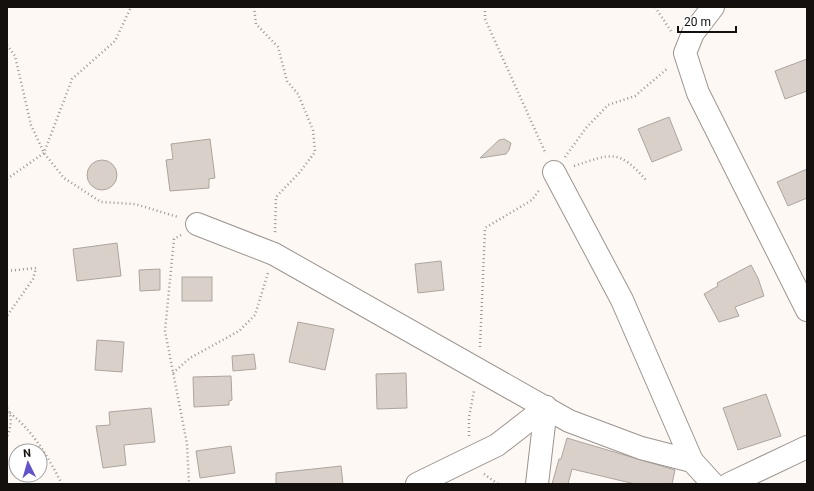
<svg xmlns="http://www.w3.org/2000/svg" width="814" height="491" viewBox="0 0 814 491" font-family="Roboto,sans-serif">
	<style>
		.building { fill: #dad0ca; stroke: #ada49e }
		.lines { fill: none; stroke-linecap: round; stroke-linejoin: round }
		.minor-casing { stroke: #9d948e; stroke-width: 24 }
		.path { stroke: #9a9693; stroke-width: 2.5; stroke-dasharray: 1 3; stroke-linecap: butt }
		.minor { stroke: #fff; stroke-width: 22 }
	</style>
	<rect width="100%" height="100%" fill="#fef8f5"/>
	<g class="building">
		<polygon points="807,59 807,91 785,99 775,71"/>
		<polygon points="669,117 682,150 652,162 638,129"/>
		<polygon points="210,139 215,178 209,179 209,188 170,191 166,160 173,159 171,144"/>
		<polygon points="504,139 511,143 509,150 506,154 480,158 499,140"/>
		<circle cx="102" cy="175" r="15"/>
		<polygon points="807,169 807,198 788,206 777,182"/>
		<polygon points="117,243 121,276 77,281 73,249"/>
		<polygon points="441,261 444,290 418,293 415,264"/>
		<polygon points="751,265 758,278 764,296 735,307 739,316 719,322 704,294 718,286 717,283"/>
		<polygon points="160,269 160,290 140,291 139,270"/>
		<rect x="182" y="277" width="30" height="24"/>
		<polygon points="298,322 334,329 325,370 289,362"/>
		<polygon points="97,340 124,342 122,372 95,370"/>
		<polygon points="254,354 256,369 233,371 232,356"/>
		<polygon points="406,373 407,408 377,409 376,374"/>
		<polygon points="231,376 232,400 229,401 229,405 194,407 193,377"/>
		<polygon points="766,394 781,436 738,450 723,408"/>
		<polygon points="151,408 155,442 124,445 126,465 103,468 96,426 110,425 109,412"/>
		<polygon points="567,438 675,470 672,484 635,484 572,469 568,484 552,484 559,459 561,459"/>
		<polygon points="231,446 235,473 200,478 196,451"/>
		<polygon points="341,466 343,484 276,484 276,473"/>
	</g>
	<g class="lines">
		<g class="minor-casing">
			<g id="minor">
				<polyline points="713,7 693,33 685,53 698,93 807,310"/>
				<polyline points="554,172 622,300 692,461"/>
				<polyline points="197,224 274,254 569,421 641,448 692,461 713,484"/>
				<polyline points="417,484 497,445 546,407"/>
				<polyline points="537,484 546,407"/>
				<polyline points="729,484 807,447"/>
			</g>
		</g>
		<g class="path">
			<polyline points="254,7 256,24 278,47 287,81 298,94 313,130 315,152 300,172 276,197 275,233"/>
			<polyline points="485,7 485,19 546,154"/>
			<polyline points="655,7 671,31"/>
			<polyline points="7,45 15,56 31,125 44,153 64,178 101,202 135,204 178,217"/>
			<polyline points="565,157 586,128 608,105 635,96 668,68"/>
			<path d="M574,166C611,154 618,148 646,180"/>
			<polyline points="7,179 44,153 72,79 115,41 131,7"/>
			<polyline points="181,235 174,239 165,331 187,444 189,484"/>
			<polyline points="7,271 36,268 33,279 7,316"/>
			<polyline points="480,347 485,228 532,200 540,189"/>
			<polyline points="173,373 190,358 239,331 255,315 268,273"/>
			<path d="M7,408C13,416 11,428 7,437"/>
			<path d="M10,413C34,432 48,457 62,484"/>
			<polyline points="469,436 469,417 474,391"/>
			<polyline points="484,474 498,484"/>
		</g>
		<use href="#minor" class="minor"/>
	</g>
	<rect width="814" height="491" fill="none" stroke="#13100e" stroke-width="16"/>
	<g transform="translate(28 463) rotate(355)"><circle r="19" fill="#ffffff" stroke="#a19f9f"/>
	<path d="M0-3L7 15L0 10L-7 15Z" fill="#6153cc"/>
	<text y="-6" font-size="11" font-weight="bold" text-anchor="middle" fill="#13100e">N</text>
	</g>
	<path d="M678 26v6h58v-6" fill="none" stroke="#13100e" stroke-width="2"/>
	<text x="684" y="26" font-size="12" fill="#13100e" stroke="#ffffff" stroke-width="3" paint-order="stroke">20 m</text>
</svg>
